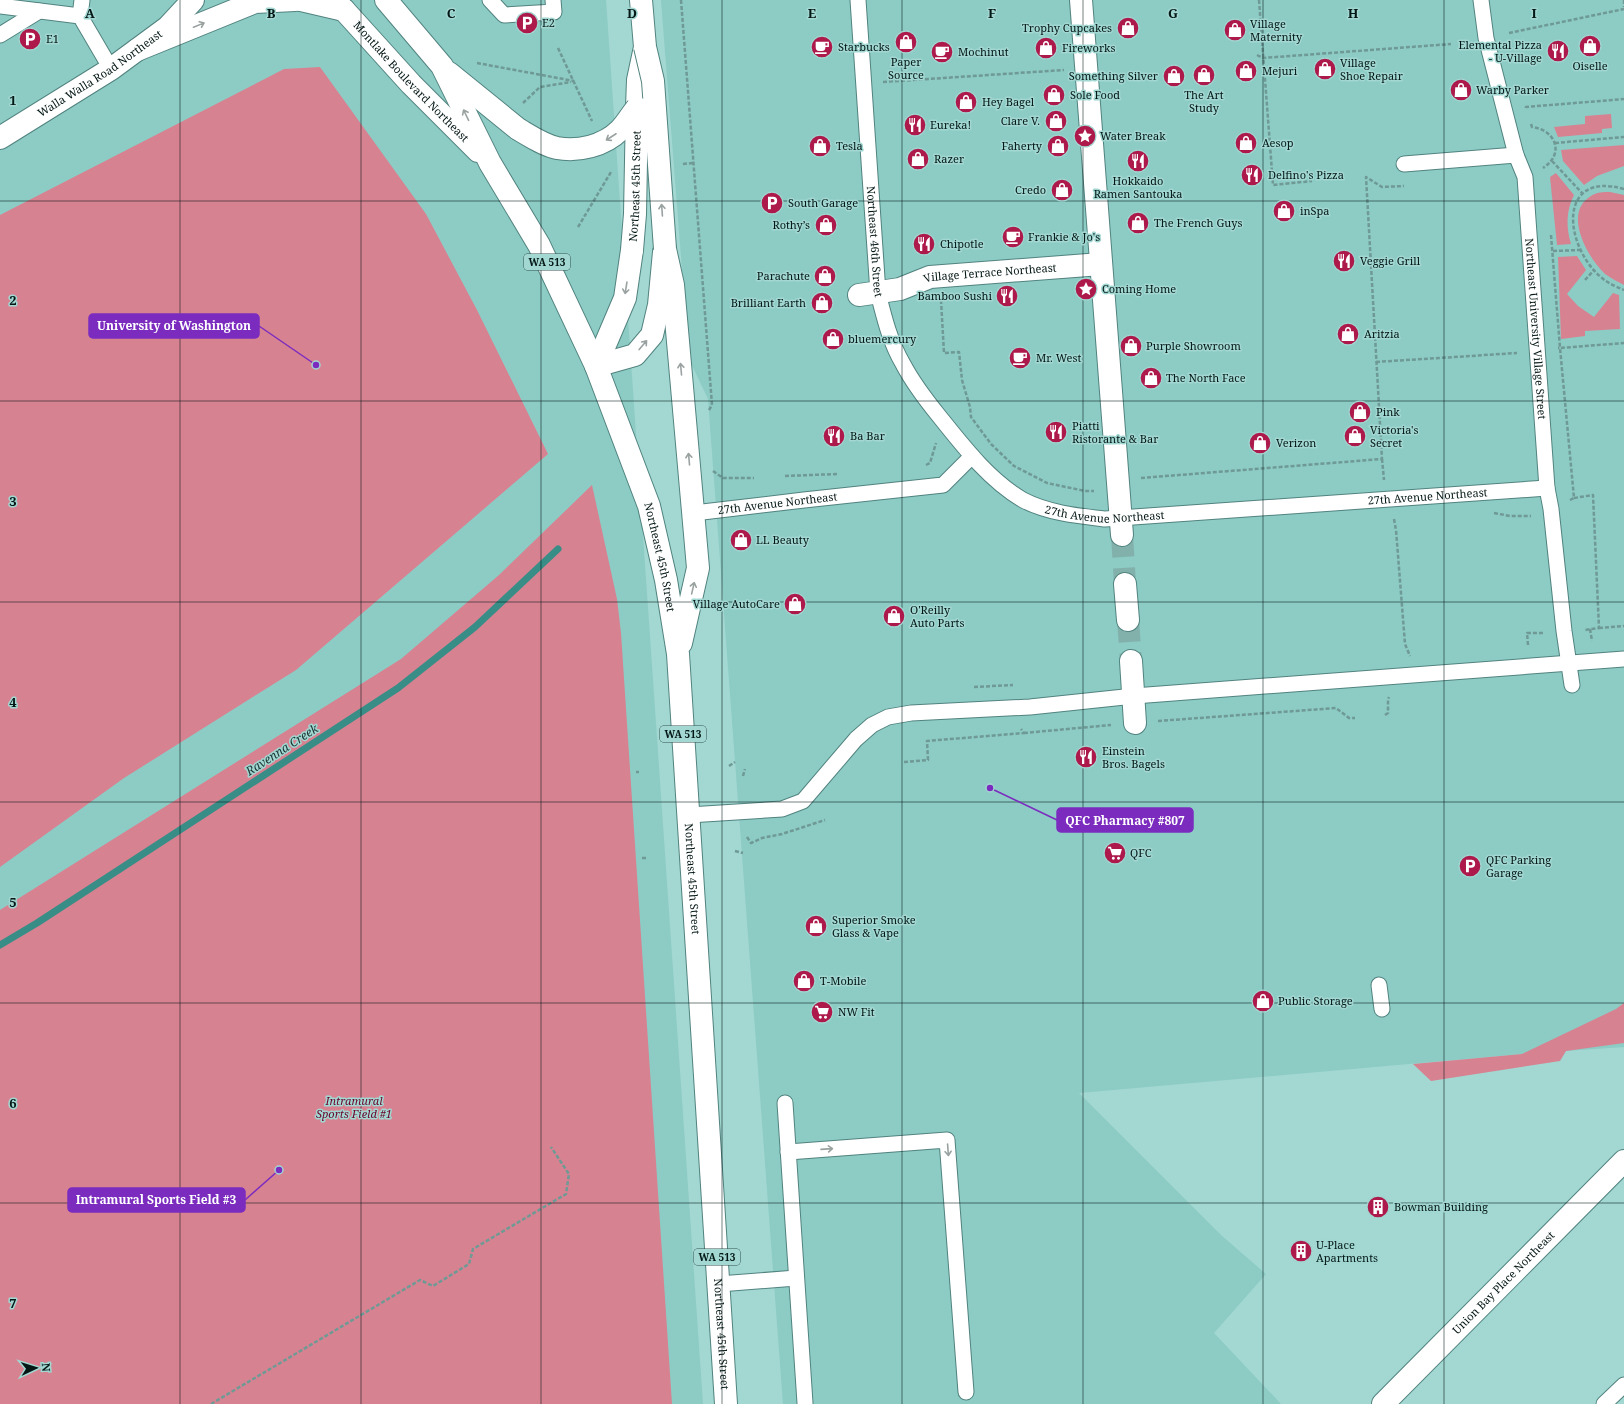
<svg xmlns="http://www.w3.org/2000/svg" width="1624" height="1404" viewBox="0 0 1624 1404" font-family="'Noto Serif',serif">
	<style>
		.built { fill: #8dcbc5 }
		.green { fill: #d78291 }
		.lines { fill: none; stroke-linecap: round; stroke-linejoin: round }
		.stream { stroke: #398d87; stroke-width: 7 }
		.pedestrian-tunnel { stroke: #82b1ac; stroke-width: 22; stroke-dasharray: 22 11; stroke-linecap: butt }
		.service-casing { stroke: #51837f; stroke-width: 17 }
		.pedestrian-casing { stroke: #51837f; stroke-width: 24 }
		.tertiary-casing { stroke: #51837f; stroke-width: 24 }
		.secondary-casing { stroke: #51837f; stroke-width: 24 }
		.primary-casing { stroke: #51837f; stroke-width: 24 }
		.path { stroke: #6f9995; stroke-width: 2.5; stroke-dasharray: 4 2; stroke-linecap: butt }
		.service { stroke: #fff; stroke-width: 15 }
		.pedestrian { stroke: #fff; stroke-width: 22 }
		.tertiary { stroke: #fff; stroke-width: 22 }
		.secondary { stroke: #fff; stroke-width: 22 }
		.primary { stroke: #fff; stroke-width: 22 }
		.secondary-bridge-casing { stroke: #51837f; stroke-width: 24; stroke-linecap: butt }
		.primary-bridge-casing { stroke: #51837f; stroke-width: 24; stroke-linecap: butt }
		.secondary-bridge { stroke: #fff; stroke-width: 22 }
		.primary-bridge { stroke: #fff; stroke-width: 22 }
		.oneway { stroke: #9aa2a1 }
		.grid { fill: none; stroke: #031715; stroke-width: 1; stroke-opacity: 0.55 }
		.labels { text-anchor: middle; stroke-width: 3; stroke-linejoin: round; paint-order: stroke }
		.shield { fill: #a2d7d2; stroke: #33514e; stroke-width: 1 }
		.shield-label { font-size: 10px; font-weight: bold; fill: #031715 }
		.poi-label { font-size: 11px; fill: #031715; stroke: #a2d7d2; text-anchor: start }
		.street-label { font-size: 11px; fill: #031715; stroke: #a2d7d2 }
		.park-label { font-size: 11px; font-style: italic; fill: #6a0329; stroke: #a2d7d2 }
		.water-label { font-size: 12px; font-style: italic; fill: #183331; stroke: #a2d7d2 }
		.grid-label { font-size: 13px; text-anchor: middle; font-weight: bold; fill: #031715; stroke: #a2d7d2; stroke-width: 3; stroke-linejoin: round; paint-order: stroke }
		.leader { fill: none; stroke: #7b2cbf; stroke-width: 1.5 }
		.callout-dot { fill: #7b2cbf; stroke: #a2d7d2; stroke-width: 1.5 }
		.callout { fill: #7b2cbf; stroke: #7b2cbf; stroke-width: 1.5 }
		.callout-label { font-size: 12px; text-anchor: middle; font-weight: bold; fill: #fff }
	</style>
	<rect width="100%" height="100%" fill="#a2d7d2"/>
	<g class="built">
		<polygon points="0,0 606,0 703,1404 0,1404"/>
		<polygon points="661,0 1624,0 1624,1047 1522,1054 1079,1093 1222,1236 1266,1274 1214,1333 1281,1404 783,1404 708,399 689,359"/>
	</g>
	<g class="green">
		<polygon points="320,67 426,214 477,310 548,454 296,670 124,778 0,867 0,215 284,69"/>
		<polygon points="1611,114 1612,128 1602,129 1602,133 1558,137 1554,127 1585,124 1585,116"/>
		<polygon points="1624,145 1624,166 1597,176 1584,185 1563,161 1561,150"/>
		<path d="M1556,173L1574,195C1566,211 1566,227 1571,244L1557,245L1550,177Z"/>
		<path d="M1610,192L1624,195V285C1618,282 1611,278 1605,274C1588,258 1562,213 1591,196C1596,192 1604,192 1610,192Z"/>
		<polygon points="1577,256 1586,270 1567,294 1578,306 1594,317 1613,293 1619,295 1620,329 1585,331 1585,336 1561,339 1558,257"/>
		<polygon points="592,485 617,599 621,633 672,1404 0,1404 0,910 401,659 499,575"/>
		<polygon points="1624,1003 1624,1043 1566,1051 1560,1061 1431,1081 1413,1064 1522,1054 1616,1009"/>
	</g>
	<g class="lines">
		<polyline class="stream" points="0,945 37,923 398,688 475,627 558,549"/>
		<g class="pedestrian-tunnel">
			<polyline points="1122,535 1125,584"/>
			<polyline points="1128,620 1131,661"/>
		</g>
		<g class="service-casing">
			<g id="service">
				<polyline points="490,0 504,15 554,12 553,0"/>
				<path id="s1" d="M858,0L878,293C884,317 890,342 903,364C913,383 926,400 939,416C963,446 989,480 1023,500C1048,513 1078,516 1105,519L1547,488"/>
				<path id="s2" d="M1481,0L1486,38L1516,155L1525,177L1547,488L1551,509L1564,631L1572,685"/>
				<polyline points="0,6 80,16 111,69"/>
				<polyline points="80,16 82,0"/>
				<polyline points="0,35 39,11"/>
				<polyline points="1404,164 1516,155"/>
				<path id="s3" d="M694,513L804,500L943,485L972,456"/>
				<polyline points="689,815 782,809 803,801 856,739 872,725 888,717 911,713 1030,707 1134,696 1624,659"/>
				<polyline points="1379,985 1382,1009"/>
				<polyline points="785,1103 805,1403"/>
				<polyline points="788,1152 947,1140 966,1392"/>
				<polyline points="719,1284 796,1278"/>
				<polyline points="1604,1404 1624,1385"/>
			</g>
		</g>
		<g class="pedestrian-casing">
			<g id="pedestrian">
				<polyline points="1081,0 1122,535"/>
				<path id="s4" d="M859,295L900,289L930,277L1101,264"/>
				<polyline points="1125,584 1128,620"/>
				<polyline points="1131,661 1135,723"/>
			</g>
		</g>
		<g class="tertiary-casing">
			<g id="tertiary">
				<path id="s5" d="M0,138L111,69L168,27L193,0"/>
			</g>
		</g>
		<g class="secondary-casing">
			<g id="secondary">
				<polyline points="637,108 638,80 645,47 641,0"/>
				<polyline points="596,366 635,355 652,335 659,305 664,252"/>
				<polyline points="596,366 625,298 632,250"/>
				<path id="s6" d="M1383,1404L1624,1161"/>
			</g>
		</g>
		<g class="primary-casing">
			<g id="primary">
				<polyline points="301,0 344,10"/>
				<path id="s7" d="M333,0L344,10L411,84L478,151"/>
				<path id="s8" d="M386,0L442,66L490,163L539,245L596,366L649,506L666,580L678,654L726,1404"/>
				<polyline points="137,50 255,2 295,0"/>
				<polyline points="449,73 518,129"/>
				<polyline points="665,249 673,285 698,568 681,643"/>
			</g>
		</g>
		<g class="path">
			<polyline points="681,0 712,405 709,410"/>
			<polyline points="1259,0 1273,185 1312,181"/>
			<polyline points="1624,0 1624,7"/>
			<polyline points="1509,33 1624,9"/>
			<polyline points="558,48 592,121"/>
			<polyline points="1257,55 1263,58 1451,44"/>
			<polyline points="477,63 574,81"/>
			<polyline points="883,82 1064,70"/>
			<polyline points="523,103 540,87 571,82"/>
			<polyline points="1526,108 1526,107 1624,99"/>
			<path d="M1531,124L1532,127C1556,130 1565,154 1543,168"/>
			<polyline points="1555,143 1624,137"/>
			<polyline points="1552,161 1583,194"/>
			<polyline points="683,164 693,163"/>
			<path d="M1624,189C1556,170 1564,247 1602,278C1609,284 1617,287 1624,290"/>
			<polyline points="578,227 611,172"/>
			<polyline points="1551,235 1560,348 1558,348"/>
			<polyline points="1553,251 1580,250"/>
			<polyline points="1585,280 1594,270"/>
			<polyline points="941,300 944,353 959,352 962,380 970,407 971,417 991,444 1014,466 1047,483 1085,491 1094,491"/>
			<polyline points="1376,362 1517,353"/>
			<polyline points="1382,459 1384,480"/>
			<polyline points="926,465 930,463 936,443"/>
			<polyline points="713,471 723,478 754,478"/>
			<polyline points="785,476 837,474"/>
			<polyline points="1141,478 1382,459 1366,177 1382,187 1404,186"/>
			<polyline points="1574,498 1593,495 1599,628 1585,630"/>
			<polyline points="1570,500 1574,498 1560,348 1624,343"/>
			<polyline points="1494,513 1510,516 1531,516"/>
			<polyline points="1394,519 1396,530 1405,644 1410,656"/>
			<polyline points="1599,628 1624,626"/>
			<polyline points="1590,629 1592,641"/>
			<polyline points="1528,645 1527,633 1543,633"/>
			<polyline points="974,687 1013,685"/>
			<polyline points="1385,715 1388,713 1388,700 1389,697"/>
			<polyline points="1158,721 1336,708 1349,718 1355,718"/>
			<polyline points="1024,733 1111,725"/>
			<polyline points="904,762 928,760 927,741 1024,733 1021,729"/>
			<polyline points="729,766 735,762"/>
			<polyline points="636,772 639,772"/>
			<polyline points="743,776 745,769"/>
			<polyline points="747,837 751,843 762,838 782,834 825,820"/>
			<polyline points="735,851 743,853"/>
			<polyline points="642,858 646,858"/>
			<polyline points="211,1404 420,1280 433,1286 469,1264 473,1249 566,1194 569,1174 551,1147"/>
		</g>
		<use href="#service" class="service"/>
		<use href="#pedestrian" class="pedestrian"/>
		<use href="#tertiary" class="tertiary"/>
		<use href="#secondary" class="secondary"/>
		<use href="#primary" class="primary"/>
		<g class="secondary-bridge-casing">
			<g id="secondary-bridge">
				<polyline points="645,47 653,81 665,249"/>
				<path id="s9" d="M632,250L635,214L637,108"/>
			</g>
		</g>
		<g class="primary-bridge-casing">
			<path id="primary-bridge" d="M518,129C530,136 543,145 557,148C578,152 604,146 620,130C626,124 631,115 637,108"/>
		</g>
		<use href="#secondary-bridge" class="secondary-bridge"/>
		<use href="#primary-bridge" class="primary-bridge"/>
	</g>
	<defs><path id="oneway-shaft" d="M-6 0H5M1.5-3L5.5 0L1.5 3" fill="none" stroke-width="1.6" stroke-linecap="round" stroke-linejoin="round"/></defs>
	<g class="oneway">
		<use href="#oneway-shaft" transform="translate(199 25) rotate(-22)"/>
		<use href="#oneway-shaft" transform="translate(466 115) rotate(-116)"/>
		<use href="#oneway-shaft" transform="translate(611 137) rotate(147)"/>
		<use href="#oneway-shaft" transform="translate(662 210) rotate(-94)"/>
		<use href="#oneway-shaft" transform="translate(626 288) rotate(99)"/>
		<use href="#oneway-shaft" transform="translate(643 345) rotate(-50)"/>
		<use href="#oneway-shaft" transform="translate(681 369) rotate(-95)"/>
		<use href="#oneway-shaft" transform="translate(689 459) rotate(-95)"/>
		<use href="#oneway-shaft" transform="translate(693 588) rotate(-77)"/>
		<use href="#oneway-shaft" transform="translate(827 1149) rotate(-4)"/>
		<use href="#oneway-shaft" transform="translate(948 1150) rotate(86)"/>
	</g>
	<path class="grid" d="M180,0V1404M361,0V1404M541,0V1404M722,0V1404M902,0V1404M1083,0V1404M1263,0V1404M1444,0V1404M0,201H1624M0,401H1624M0,602H1624M0,802H1624M0,1003H1624M0,1203H1624"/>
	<defs>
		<g id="parking-disc" transform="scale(1.15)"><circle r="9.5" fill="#ac194a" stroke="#a2d7d2"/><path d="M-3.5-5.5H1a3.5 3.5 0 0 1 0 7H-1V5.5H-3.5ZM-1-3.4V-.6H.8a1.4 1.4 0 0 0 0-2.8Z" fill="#fff"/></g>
		<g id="shop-disc" transform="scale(1.15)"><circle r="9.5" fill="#ac194a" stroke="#a2d7d2"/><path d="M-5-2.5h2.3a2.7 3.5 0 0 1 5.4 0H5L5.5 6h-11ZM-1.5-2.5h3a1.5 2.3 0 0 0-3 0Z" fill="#fff"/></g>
		<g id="cafe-disc" transform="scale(1.15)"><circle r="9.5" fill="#ac194a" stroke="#a2d7d2"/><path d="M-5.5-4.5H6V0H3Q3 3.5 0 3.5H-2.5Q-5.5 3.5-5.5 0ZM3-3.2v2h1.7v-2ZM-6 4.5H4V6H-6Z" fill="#fff"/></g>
		<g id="restaurant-disc" transform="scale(1.15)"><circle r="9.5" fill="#ac194a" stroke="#a2d7d2"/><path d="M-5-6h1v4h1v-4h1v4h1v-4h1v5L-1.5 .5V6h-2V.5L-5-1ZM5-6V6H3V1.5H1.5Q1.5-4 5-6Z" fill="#fff"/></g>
		<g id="sight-disc" transform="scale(1.15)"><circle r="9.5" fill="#ac194a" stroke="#a2d7d2"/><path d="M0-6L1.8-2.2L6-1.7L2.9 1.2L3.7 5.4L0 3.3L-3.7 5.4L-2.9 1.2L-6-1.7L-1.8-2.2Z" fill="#fff"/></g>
		<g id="supermarket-disc" transform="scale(1.15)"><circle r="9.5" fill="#ac194a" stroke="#a2d7d2"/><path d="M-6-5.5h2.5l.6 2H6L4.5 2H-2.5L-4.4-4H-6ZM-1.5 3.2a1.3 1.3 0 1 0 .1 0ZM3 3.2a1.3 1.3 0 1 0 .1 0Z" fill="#fff"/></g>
		<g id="building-disc" transform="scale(1.15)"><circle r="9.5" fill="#ac194a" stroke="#a2d7d2"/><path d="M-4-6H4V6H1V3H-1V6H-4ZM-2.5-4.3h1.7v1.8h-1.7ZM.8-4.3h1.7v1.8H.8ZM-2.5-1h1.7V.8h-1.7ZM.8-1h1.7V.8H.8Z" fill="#fff"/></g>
	</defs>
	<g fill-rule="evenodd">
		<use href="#parking-disc" x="527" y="23"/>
		<use href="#shop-disc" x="1128" y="28"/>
		<use href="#shop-disc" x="1235" y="30"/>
		<use href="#parking-disc" x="30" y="39"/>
		<use href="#shop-disc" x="906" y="42"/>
		<use href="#shop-disc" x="1590" y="46"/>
		<use href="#cafe-disc" x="822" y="47"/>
		<use href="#shop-disc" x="1046" y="48"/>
		<use href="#restaurant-disc" x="1558" y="51"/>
		<use href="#cafe-disc" x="942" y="52"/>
		<use href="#shop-disc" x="1325" y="69"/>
		<use href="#shop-disc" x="1246" y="71"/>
		<use href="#shop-disc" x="1204" y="75"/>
		<use href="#shop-disc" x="1174" y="76"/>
		<use href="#shop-disc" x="1461" y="90"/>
		<use href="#shop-disc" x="1054" y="95"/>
		<use href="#shop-disc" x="966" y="102"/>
		<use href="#shop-disc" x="1056" y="121"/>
		<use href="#restaurant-disc" x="915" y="125"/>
		<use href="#sight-disc" x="1085" y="136"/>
		<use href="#shop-disc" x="1246" y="143"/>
		<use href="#shop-disc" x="820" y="146"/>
		<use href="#shop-disc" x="1058" y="146"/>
		<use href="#shop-disc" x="918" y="159"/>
		<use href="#restaurant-disc" x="1138" y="161"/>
		<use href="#restaurant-disc" x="1252" y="175"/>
		<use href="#shop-disc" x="1062" y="190"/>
		<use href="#parking-disc" x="772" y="203"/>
		<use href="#shop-disc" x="1284" y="211"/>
		<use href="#shop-disc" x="1138" y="223"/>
		<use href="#shop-disc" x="826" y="225"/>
		<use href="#cafe-disc" x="1013" y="237"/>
		<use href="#restaurant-disc" x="924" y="244"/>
		<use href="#restaurant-disc" x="1344" y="261"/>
		<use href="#shop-disc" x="825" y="276"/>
		<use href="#sight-disc" x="1086" y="289"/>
		<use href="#restaurant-disc" x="1007" y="296"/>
		<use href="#shop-disc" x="822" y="303"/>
		<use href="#shop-disc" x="1348" y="334"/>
		<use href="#shop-disc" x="833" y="339"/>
		<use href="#shop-disc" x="1131" y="346"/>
		<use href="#cafe-disc" x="1020" y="358"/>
		<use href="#shop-disc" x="1151" y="378"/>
		<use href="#shop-disc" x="1360" y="412"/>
		<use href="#restaurant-disc" x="1056" y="432"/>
		<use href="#restaurant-disc" x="834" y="436"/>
		<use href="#shop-disc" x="1355" y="436"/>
		<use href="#shop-disc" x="1260" y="443"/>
		<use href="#shop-disc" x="741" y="540"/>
		<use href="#shop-disc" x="795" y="604"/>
		<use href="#shop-disc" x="894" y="616"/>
		<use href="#restaurant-disc" x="1086" y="757"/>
		<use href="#supermarket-disc" x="1115" y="853"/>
		<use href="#parking-disc" x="1470" y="866"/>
		<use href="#shop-disc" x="816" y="926"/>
		<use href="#shop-disc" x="804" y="981"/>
		<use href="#shop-disc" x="1263" y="1001"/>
		<use href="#supermarket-disc" x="822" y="1012"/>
		<use href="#building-disc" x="1378" y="1207"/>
		<use href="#building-disc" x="1301" y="1251"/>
	</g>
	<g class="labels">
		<g class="shield">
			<rect x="524" y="254" width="46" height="16" rx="3"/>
			<rect x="660" y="726" width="46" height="16" rx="3"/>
			<rect x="694" y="1249" width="46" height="16" rx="3"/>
		</g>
		<g class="shield-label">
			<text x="547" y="266">WA 513</text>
			<text x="683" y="738">WA 513</text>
			<text x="717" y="1261">WA 513</text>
		</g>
		<g class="poi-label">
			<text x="542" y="27">E2</text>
			<text x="1250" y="28">Village<tspan x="1250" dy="13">Maternity</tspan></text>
			<text x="1112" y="32" text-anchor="end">Trophy Cupcakes</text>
			<text x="46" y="43">E1</text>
			<text x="1542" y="49" text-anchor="end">Elemental Pizza<tspan x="1542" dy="13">- U-Village</tspan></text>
			<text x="838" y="51">Starbucks</text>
			<text x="1062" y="52">Fireworks</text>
			<text x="958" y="56">Mochinut</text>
			<text x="906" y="66" text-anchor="middle">Paper<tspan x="906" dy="13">Source</tspan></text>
			<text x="1340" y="67">Village<tspan x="1340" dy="13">Shoe Repair</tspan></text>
			<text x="1590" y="70" text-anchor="middle">Oiselle</text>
			<text x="1262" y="75">Mejuri</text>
			<text x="1158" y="80" text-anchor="end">Something Silver</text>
			<text x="1476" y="94">Warby Parker</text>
			<text x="1070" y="99">Sole Food</text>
			<text x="1204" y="99" text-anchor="middle">The Art<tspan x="1204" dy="13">Study</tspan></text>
			<text x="982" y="106">Hey Bagel</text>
			<text x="1040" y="125" text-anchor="end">Clare V.</text>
			<text x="930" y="129">Eureka!</text>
			<text x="1100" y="140">Water Break</text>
			<text x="1262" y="147">Aesop</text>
			<text x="836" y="150">Tesla</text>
			<text x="1042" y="150" text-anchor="end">Faherty</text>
			<text x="934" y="163">Razer</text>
			<text x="1268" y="179">Delfino's Pizza</text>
			<text x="1138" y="185" text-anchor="middle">Hokkaido<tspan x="1138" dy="13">Ramen Santouka</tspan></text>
			<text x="1046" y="194" text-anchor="end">Credo</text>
			<text x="788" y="207">South Garage</text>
			<text x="1300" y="215">inSpa</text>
			<text x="1154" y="227">The French Guys</text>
			<text x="810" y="229" text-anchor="end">Rothy’s</text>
			<text x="1028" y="241">Frankie &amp; Jo's</text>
			<text x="940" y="248">Chipotle</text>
			<text x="1360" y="265">Veggie Grill</text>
			<text x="810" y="280" text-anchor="end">Parachute</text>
			<text x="1102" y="293">Coming Home</text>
			<text x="992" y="300" text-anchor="end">Bamboo Sushi</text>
			<text x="806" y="307" text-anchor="end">Brilliant Earth</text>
			<text x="1364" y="338">Aritzia</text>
			<text x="848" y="343">bluemercury</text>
			<text x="1146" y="350">Purple Showroom</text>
			<text x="1036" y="362">Mr. West</text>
			<text x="1166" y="382">The North Face</text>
			<text x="1376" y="416">Pink</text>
			<text x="1072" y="430">Piatti<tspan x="1072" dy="13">Ristorante &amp; Bar</tspan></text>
			<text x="1370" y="434">Victoria's<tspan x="1370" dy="13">Secret</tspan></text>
			<text x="850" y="440">Ba Bar</text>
			<text x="1276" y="447">Verizon</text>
			<text x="756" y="544">LL Beauty</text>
			<text x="780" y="608" text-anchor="end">Village AutoCare</text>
			<text x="910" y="614">O'Reilly<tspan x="910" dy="13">Auto Parts</tspan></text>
			<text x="1102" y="755">Einstein<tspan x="1102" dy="13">Bros. Bagels</tspan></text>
			<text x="1130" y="857">QFC</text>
			<text x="1486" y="864">QFC Parking<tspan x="1486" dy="13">Garage</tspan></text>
			<text x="832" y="924">Superior Smoke<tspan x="832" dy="13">Glass &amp; Vape</tspan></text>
			<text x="820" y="985">T-Mobile</text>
			<text x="1278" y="1005">Public Storage</text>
			<text x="838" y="1016">NW Fit</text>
			<text x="1394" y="1211">Bowman Building</text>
			<text x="1316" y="1249">U-Place<tspan x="1316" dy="13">Apartments</tspan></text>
		</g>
		<g class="street-label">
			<text dy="4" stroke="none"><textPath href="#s5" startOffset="119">Walla Walla Road Northeast</textPath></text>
			<text dy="4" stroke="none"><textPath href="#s7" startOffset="113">Montlake Boulevard Northeast</textPath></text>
			<text dy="4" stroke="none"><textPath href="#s9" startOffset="64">Northeast 45th Street</textPath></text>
			<text dy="4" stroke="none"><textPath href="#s1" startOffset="242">Northeast 46th Street</textPath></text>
			<text dy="4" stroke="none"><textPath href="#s4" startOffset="134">Village Terrace Northeast</textPath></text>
			<text dy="4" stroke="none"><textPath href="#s2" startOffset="335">Northeast University Village Street</textPath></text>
			<text dy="4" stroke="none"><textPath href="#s1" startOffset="960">27th Avenue Northeast</textPath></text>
			<text dy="4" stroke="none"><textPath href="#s3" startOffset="84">27th Avenue Northeast</textPath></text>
			<text dy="4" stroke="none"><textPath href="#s1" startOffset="636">27th Avenue Northeast</textPath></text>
			<text dy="4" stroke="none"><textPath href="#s8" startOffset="626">Northeast 45th Street</textPath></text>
			<text dy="4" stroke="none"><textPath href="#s8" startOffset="950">Northeast 45th Street</textPath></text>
			<text dy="4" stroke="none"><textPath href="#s6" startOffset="171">Union Bay Place Northeast</textPath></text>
			<text dy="4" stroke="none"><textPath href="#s8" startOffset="1406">Northeast 45th Street</textPath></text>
		</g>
		<g class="park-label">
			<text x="354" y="1105">Intramural<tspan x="354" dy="13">Sports Field #1</tspan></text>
		</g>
		<g class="water-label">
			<text transform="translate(282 750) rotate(-33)" y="4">Ravenna Creek</text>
		</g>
	</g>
	<g class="grid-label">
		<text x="90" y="18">A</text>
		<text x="271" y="18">B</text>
		<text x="451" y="18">C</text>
		<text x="632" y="18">D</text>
		<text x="812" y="18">E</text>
		<text x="992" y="18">F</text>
		<text x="1173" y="18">G</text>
		<text x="1353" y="18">H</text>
		<text x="1534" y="18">I</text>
		<text x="13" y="105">1</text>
		<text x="13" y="305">2</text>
		<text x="13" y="506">3</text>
		<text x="13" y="707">4</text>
		<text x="13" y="907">5</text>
		<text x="13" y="1108">6</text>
		<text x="13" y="1308">7</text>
	</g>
	<path class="leader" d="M316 365L259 326M990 788L1057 820M279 1170L245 1200"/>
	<g class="callout-dot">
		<circle cx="316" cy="365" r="4"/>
		<circle cx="990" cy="788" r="4"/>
		<circle cx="279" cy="1170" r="4"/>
	</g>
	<g class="callout">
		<rect x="89" y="314" width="170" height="24" rx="4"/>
		<rect x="1057" y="808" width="136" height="24" rx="4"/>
		<rect x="68" y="1188" width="177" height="24" rx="4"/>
	</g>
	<g class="callout-label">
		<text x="174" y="330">University of Washington</text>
		<text x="1125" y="825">QFC Pharmacy #807</text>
		<text x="156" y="1204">Intramural Sports Field #3</text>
	</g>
	<g transform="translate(36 1368) rotate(86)" stroke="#a2d7d2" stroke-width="3" paint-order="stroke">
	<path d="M0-3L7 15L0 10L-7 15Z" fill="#031715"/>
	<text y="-6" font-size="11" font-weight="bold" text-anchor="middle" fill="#031715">N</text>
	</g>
</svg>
